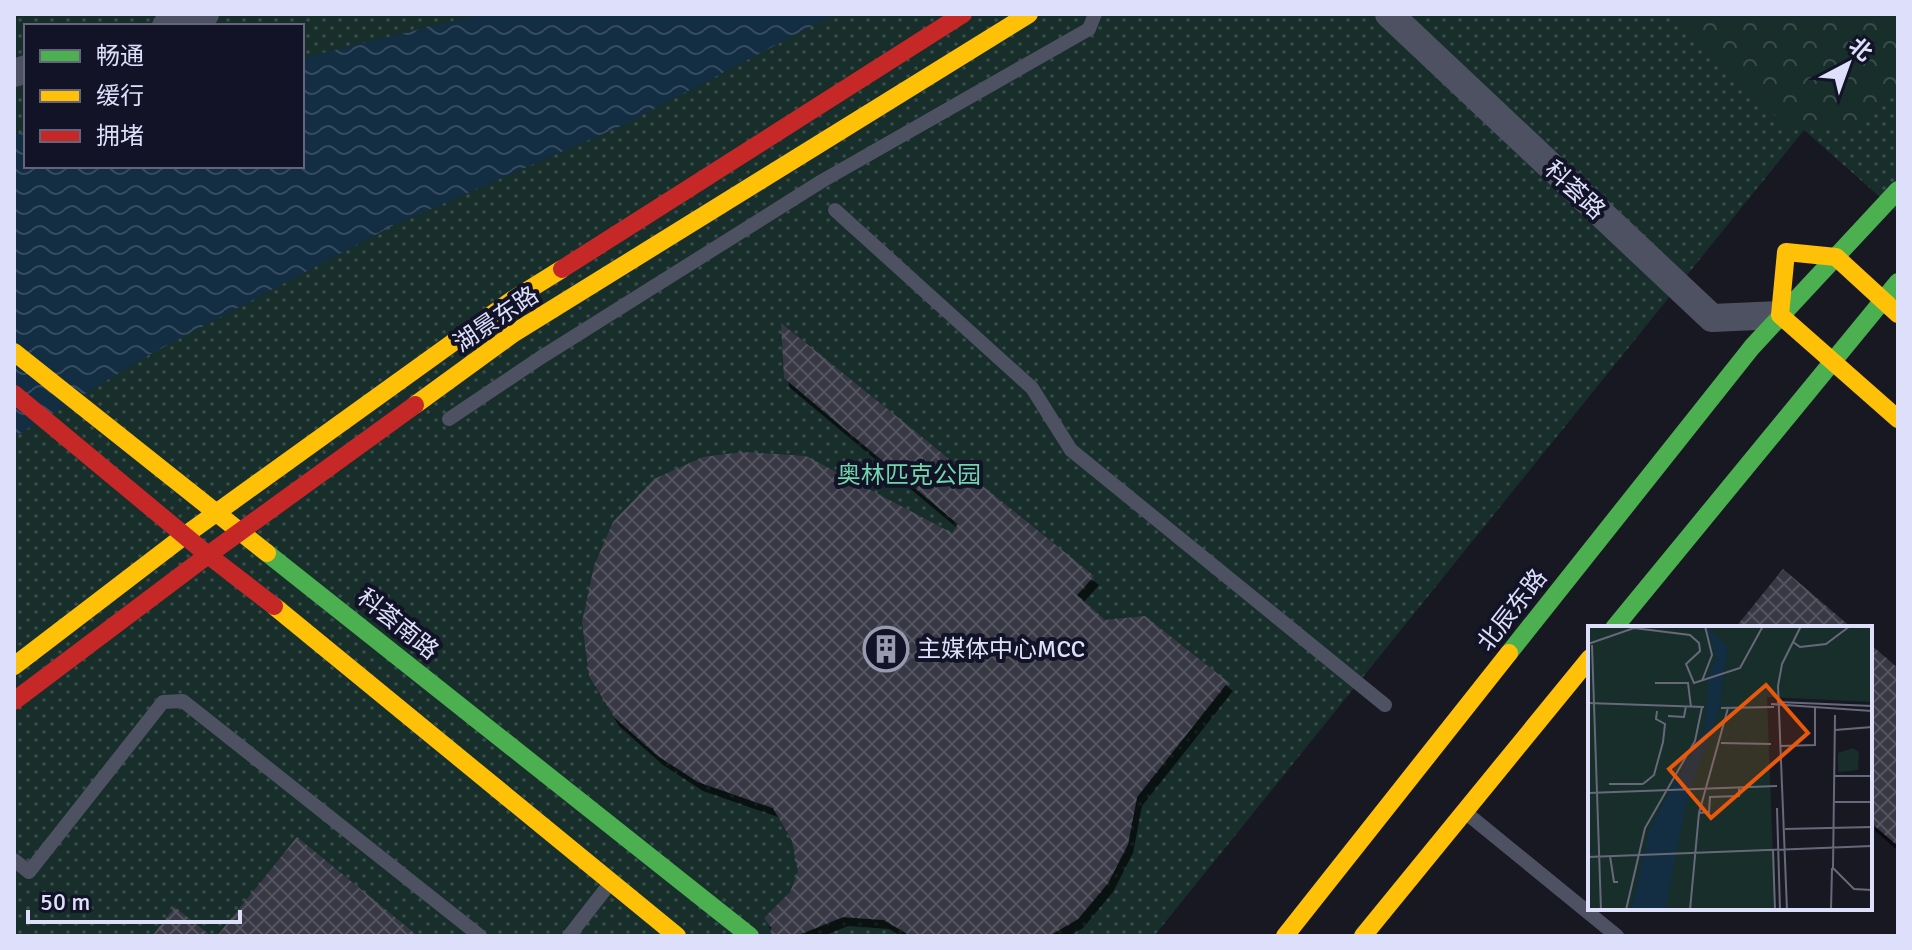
<svg xmlns="http://www.w3.org/2000/svg" width="1912" height="950" viewBox="0 0 1912 950" font-family="Signika,'Noto Sans SC',sans-serif">
	<style>
		.grass { fill: url(#grass-dots); fill-rule: evenodd }
		.forest { fill: url(#forest-crowns) }
		.water { fill: url(#water-waves) }
		.building { fill: url(#building-cross-hatch); filter: url(#shadow) }
		.lines { fill: none; stroke-linecap: round; stroke-linejoin: round }
		.lane { stroke: #4e5162; stroke-width: 14 }
		.street { stroke: #4e5162; stroke-width: 28 }
		.fast { stroke: #4caf50; stroke-width: 18 }
		.slow { stroke: #ffc107; stroke-width: 18 }
		.jam { stroke: #c62828; stroke-width: 18 }
		.labels { text-anchor: middle; stroke-width: 8; stroke-linejoin: round; paint-order: stroke }
		.street-label { font-size: 24px; fill: #dee0fb; stroke: #131328 }
		.park-label { font-size: 24px; fill: #71d4aa; stroke: #131328 }
		.poi-label { font-size: 24px; fill: #dee0fb; stroke: #131328; text-anchor: start }
		.inset-road { fill: none; stroke: #676879; stroke-width: 2 }
		.view { fill: #e8590c; fill-opacity: 0.15; stroke: #e8590c; stroke-width: 4 }
		.inset-edge { fill: none; stroke: #dee0fb; stroke-width: 4 }
	</style>
	<defs>
		<pattern id="grass-dots" width="8" height="8" patternUnits="userSpaceOnUse" patternTransform="scale(2)"><rect width="8" height="8" fill="#172e2b"/><path d="M2 2h.1M6 6h.1" fill="none" stroke="#384c4b" stroke-width="1.8" stroke-linecap="round"/></pattern>
		<pattern id="forest-crowns" width="20" height="18" patternUnits="userSpaceOnUse" patternTransform="scale(2)"><rect width="20" height="18" fill="#172e2b"/><path d="M2 6a3 3 0 1 1 6 0M12 15a3 3 0 1 1 6 0" fill="none" stroke="#384c4b"/></pattern>
		<pattern id="water-waves" width="16" height="10" patternUnits="userSpaceOnUse" patternTransform="scale(2)"><rect width="16" height="10" fill="#132d43"/><path d="M0 5q4-4 8 0t8 0" fill="none" stroke="#354b5f"/></pattern>
		<pattern id="building-cross-hatch" width="8" height="8" patternUnits="userSpaceOnUse" patternTransform="scale(2)"><rect width="8" height="8" fill="#373744"/><path d="M0 0l8 8M0 8l8-8" fill="none" stroke="#545460"/></pattern>
		<filter id="shadow"><feDropShadow dx="5" dy="9" stdDeviation="0" flood-color="#0009"/></filter>
	</defs>
	<rect width="100%" height="100%" fill="#181823"/>
	<path class="grass" d="M14,14H1898V213L1804,130L1154,936H14ZM26,26H302V166H26Z"/>
	<polygon class="forest" points="1668,14 1898,14 1898,83 1854,128 1790,130"/>
	<polygon class="water" points="482,14 835,14 621,126 394,225 147,356 14,437 14,134 26,131 26,166 302,166 302,58"/>
	<g class="building">
		<polygon points="781,323 1094,576 1077,595 1105,620 1145,616 1228,682 1137,797 1128,844 1108,883 1078,919 1049,936 911,936 884,920 843,917 796,936 772,936 771,927 764,918 790,892 798,872 792,841 773,808 698,782 658,756 614,717 589,676 582,622 594,566 613,522 654,479 703,457 743,452 806,456 952,533 958,524 784,378"/>
		<polygon points="1783,569 1852,628 1735,628"/>
		<polygon points="1870,644 1898,668 1898,846 1870,822"/>
		<polygon points="297,837 418,936 217,936"/>
		<polygon points="175,907 211,936 152,936"/>
	</g>
	<g class="lines">
		<g class="lane">
			<polyline points="835,210 1032,388 1071,450 1385,705"/>
			<polyline points="449,419 540,358 822,181 1089,29 1095,14"/>
			<polyline points="1465,812 1617,936"/>
			<polyline points="14,860 29,872 163,702 183,701 480,936"/>
			<polyline points="569,936 611,882"/>
		</g>
		<g class="street">
			<polyline points="1389,14 1712,318 1780,315"/>
			<polyline points="166,26 205,14"/>
			<polyline points="14,73 26,69"/>
		</g>
		<g class="fast">
			<polyline points="267,553 750,936"/>
			<polyline points="1614,628 1898,282"/>
			<polyline points="1509,653 1752,347 1898,190"/>
		</g>
		<g class="slow">
			<polyline points="1898,314 1836,257 1786,252 1780,315 1898,419"/>
			<polyline points="14,352 267,553"/>
			<polyline points="415,405 514,333 1029,14"/>
			<polyline points="274,606 677,936"/>
			<polyline points="14,666 184,536 512,300 562,269"/>
			<polyline points="1285,936 1509,653"/>
			<polyline points="1363,936 1590,658"/>
		</g>
		<g class="jam">
			<polyline points="562,269 963,14"/>
			<polyline points="14,394 208,555 274,606"/>
			<polyline points="14,701 208,555 415,405"/>
		</g>
	</g>
	<defs>
		<g id="building-ring" transform="scale(2.3)"><circle r="9.5" fill="#131328" stroke="#999aaf" stroke-width="1.5"/><path d="M-4-6H4V6H1V3H-1V6H-4ZM-2.5-4.3h1.7v1.8h-1.7ZM.8-4.3h1.7v1.8H.8ZM-2.5-1h1.7V.8h-1.7ZM.8-1h1.7V.8H.8Z" fill="#999aaf"/></g>
	</defs>
	<g fill-rule="evenodd">
		<use href="#building-ring" x="886" y="649"/>
	</g>
	<g class="labels">
		<g class="street-label">
			<text transform="translate(1575 190) rotate(43)" y="8">科荟路</text>
			<text transform="translate(496 319) rotate(-34)" y="8">湖景东路</text>
			<text transform="translate(1512 610) rotate(-52)" y="8">北辰东路</text>
			<text transform="translate(398 624) rotate(39)" y="8">科荟南路</text>
		</g>
		<g class="park-label">
			<text x="909" y="483">奥林匹克公园</text>
		</g>
		<g class="poi-label">
			<text x="917" y="657">主媒体中心MCC</text>
		</g>
	</g>
	<g transform="translate(1588 626)">
		<rect width="284" height="284" fill="#181823"/>
		<path d="M0,0H284V76L179,71L187,284H0Z" fill="#172e2b"/>
		<path d="M40,0H116L122,19L112,24L102,5ZM124,0H174L150,41L138,42L140,18ZM176,0H203L190,24L167,27ZM284,2V35H265L260,66L237,65V47L226,48L222,64L193,63L207,50L193,58L201,28L215,35L208,49L224,21H239L261,3ZM42,4H54L56,12L48,26L16,28L15,21L45,13ZM65,6L85,7L67,16V25L78,29L102,11L109,17L110,24L93,40V48L68,45L55,37L53,24ZM51,26L55,40L83,49V56L64,55V67L34,66L36,36L31,33ZM190,26L178,71L134,69L137,46L158,43L161,53L147,57L149,65L161,66V57L175,52V46L163,42L167,29ZM193,64L251,66L263,71H193Z" fill="#172e2b"/>
		<path d="M265,122L271,126L270,144L250,146V127Z" fill="#172e2b"/>
		<path d="M118,0L140,21L131,85L100,168L77,284H43L62,202L117,102L121,49L128,32Z" fill="#132d43"/>
		<path class="inset-road" d="M205,16L212,21L238,18L262,0M0,18L46,2L102,9L111,17L112,25L98,38L106,57L152,42L175,0M4,19L13,284M114,55L124,29L117,0M67,57H100L103,81M189,76L284,80M0,77L116,81M183,78L284,85M133,82L186,81M247,89L245,242L266,263L284,264M80,90L96,91L98,80M247,104L284,101M133,117L183,118M193,120L227,119V82M247,150H284M21,158H55M55,158L66,149L75,116L77,98L68,93L69,85M0,167L189,160M247,176H284M189,182L192,284M111,187L121,186L122,171L151,170V161M197,203L284,201M185,224L187,284M22,230L26,256H30M0,231L284,220M38,284L57,202L107,115L114,81M102,284L111,187L140,82M199,284L190,60L194,38L213,0M243,284L244,242"/>
		<path class="view" d="M178,59L220,107L123,192L81,143Z"/>
		<rect width="284" height="284" class="inset-edge"/>
	</g>
	<rect width="1912" height="950" fill="none" stroke="#dee0fb" stroke-width="32"/>
	<rect x="24" y="24" width="280" height="144" fill="#131328" stroke="#64657c" stroke-width="2"/>
	<rect x="40" y="50" width="40" height="12" fill="#4caf50" stroke="#64657c" stroke-width="2"/>
	<text x="96" y="64" font-size="24" fill="#dee0fb">畅通</text>
	<rect x="40" y="90" width="40" height="12" fill="#ffc107" stroke="#64657c" stroke-width="2"/>
	<text x="96" y="104" font-size="24" fill="#dee0fb">缓行</text>
	<rect x="40" y="130" width="40" height="12" fill="#c62828" stroke="#64657c" stroke-width="2"/>
	<text x="96" y="144" font-size="24" fill="#dee0fb">拥堵</text>
	<g transform="translate(1848 64) rotate(41)" stroke="#131328" stroke-width="6" paint-order="stroke">
	<path d="M0-6L14 30L0 20L-14 30Z" fill="#dee0fb"/>
	<text y="-12" font-size="22" font-weight="bold" text-anchor="middle" fill="#dee0fb">北</text>
	</g>
	<path d="M28 910v12h212v-12" fill="none" stroke="#dee0fb" stroke-width="4"/>
	<text x="40" y="910" font-size="24" fill="#dee0fb" stroke="#131328" stroke-width="6" paint-order="stroke">50 m</text>
</svg>
